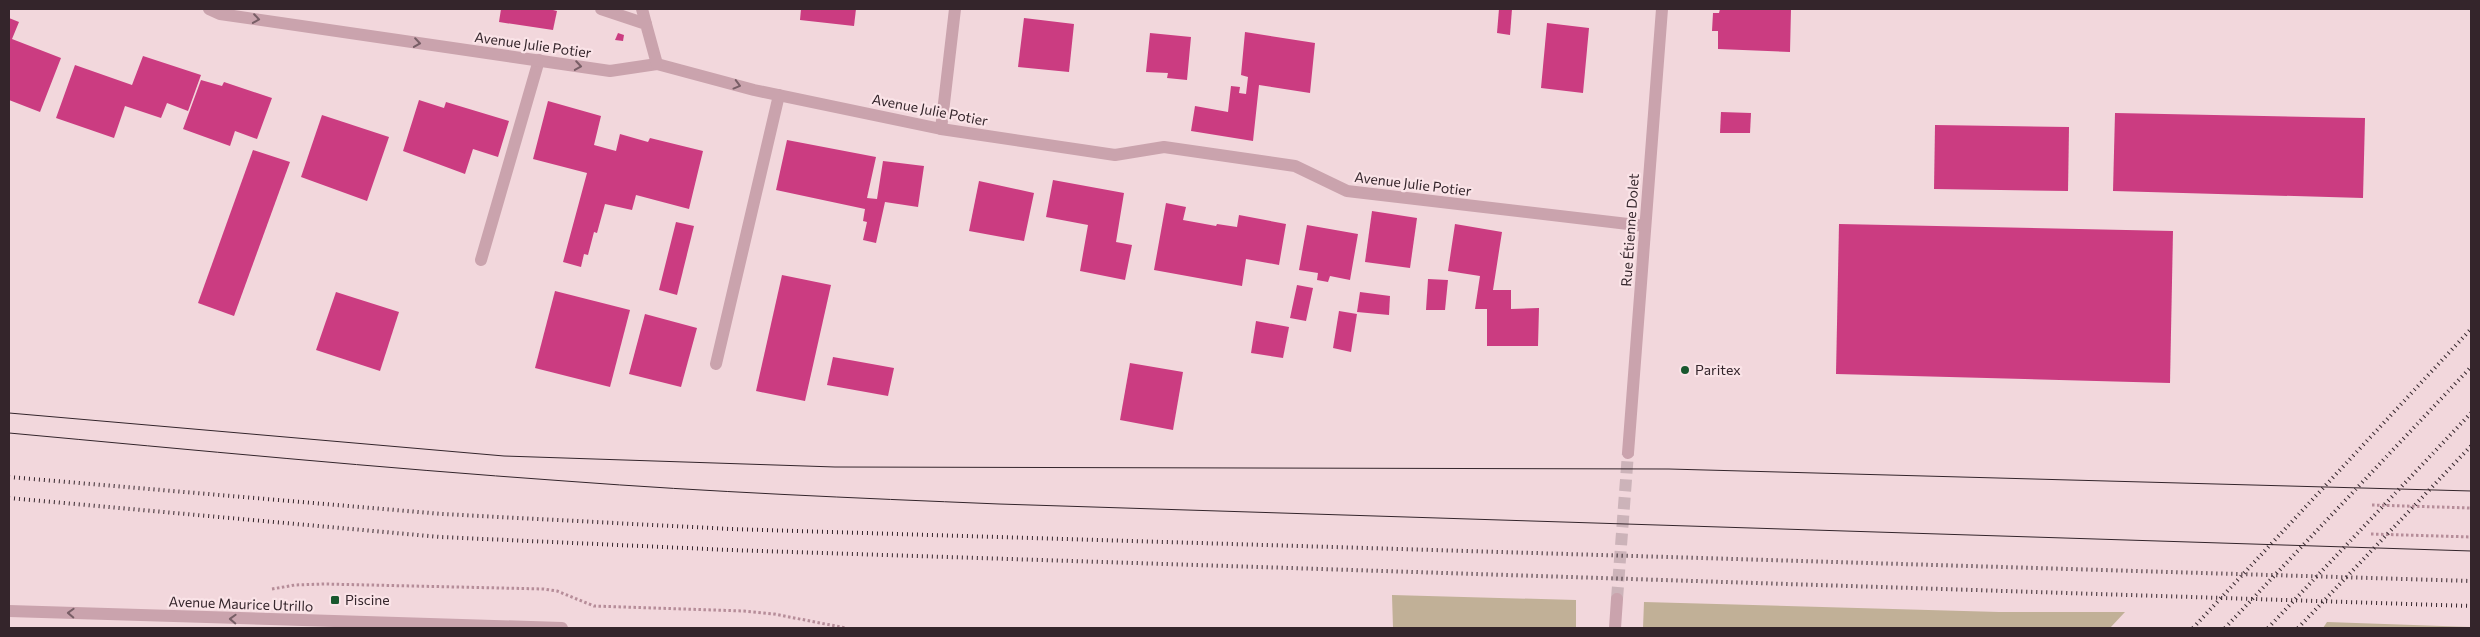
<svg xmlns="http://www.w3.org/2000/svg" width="2480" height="637" viewBox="0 0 2480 637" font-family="Commissioner,sans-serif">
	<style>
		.green { fill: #c1b097 }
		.building { fill: #cb3c81 }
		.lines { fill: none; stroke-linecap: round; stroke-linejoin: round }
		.tertiary-tunnel { stroke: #ccb3b9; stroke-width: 12; stroke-dasharray: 12 6; stroke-linecap: butt }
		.path { stroke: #b68d99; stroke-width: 3; stroke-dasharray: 2.5 2.5; stroke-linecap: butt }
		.service { stroke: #caa3ad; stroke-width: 12 }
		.minor { stroke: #caa3ad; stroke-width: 12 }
		.tertiary { stroke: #caa3ad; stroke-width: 12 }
		.tram { stroke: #34252b; stroke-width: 1 }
		.rail { stroke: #34252b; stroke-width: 4; stroke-dasharray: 1 4; stroke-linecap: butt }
		.oneway { stroke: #785e66 }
		.poi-dot { fill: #19572e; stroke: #fae3e7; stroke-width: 2 }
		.labels { text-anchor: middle; stroke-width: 4.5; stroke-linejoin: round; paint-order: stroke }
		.street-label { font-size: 14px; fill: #34252b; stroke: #fae3e7 }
		.poi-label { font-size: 14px; fill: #34252b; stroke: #fae3e7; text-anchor: start }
	</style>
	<rect width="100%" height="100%" fill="#f2d7dc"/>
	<g class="green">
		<polygon points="1392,595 1576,600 1576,628 1393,628"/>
		<polygon points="1644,602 1999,612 2125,612 2110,628 1643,628"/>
		<polygon points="2327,622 2471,627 2471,628 2323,628"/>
	</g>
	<g class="building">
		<polygon points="501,9 549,9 557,11 553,30 499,22"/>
		<polygon points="801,9 856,9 854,26 800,20"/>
		<polygon points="1499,9 1512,9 1510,35 1497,33"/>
		<polygon points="1720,9 1791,9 1790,52 1718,49 1718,31 1712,31 1713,13 1719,13"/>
		<polygon points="9,18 19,22 12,39 61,58 40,112 9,100"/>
		<polygon points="1024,18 1074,24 1069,72 1018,67"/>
		<polygon points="1547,23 1589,28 1583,93 1541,88"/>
		<polygon points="1245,32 1315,43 1310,93 1259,85 1253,141 1191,131 1195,106 1228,112 1231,86 1240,87 1239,93 1246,94 1248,77 1241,75"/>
		<polygon points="618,33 624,35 623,41 615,40"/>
		<polygon points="1150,33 1191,37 1187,80 1167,78 1168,73 1146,72"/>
		<polygon points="143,56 201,75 188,111 167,103 161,118 125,106 114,138 56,118 75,65 132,85"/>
		<polygon points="201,80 222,86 224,82 272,98 257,139 235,131 230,146 183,129"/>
		<polygon points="419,100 444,108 446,102 509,121 498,157 473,149 465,174 403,151"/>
		<polygon points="548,101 601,116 594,145 616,151 620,134 648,142 650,138 703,151 689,209 636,195 632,210 605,204 597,233 594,232 588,255 584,254 581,267 563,262 587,173 533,159"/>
		<polygon points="1721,112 1751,113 1750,133 1720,133"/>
		<polygon points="2115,113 2365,118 2363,198 2113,191"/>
		<polygon points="322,115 389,137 367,201 301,177"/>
		<polygon points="1935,125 2069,127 2068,191 1934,189"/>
		<polygon points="787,140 876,157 867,198 877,199 883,161 924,166 918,207 885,202 876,243 863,240 867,222 863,221 865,209 776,190"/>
		<polygon points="253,150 290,162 234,316 198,303"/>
		<polygon points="1053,180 1124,193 1116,242 1132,245 1125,280 1080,271 1088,225 1046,217"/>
		<polygon points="979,181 1034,193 1024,241 969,231"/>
		<polygon points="1166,203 1186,207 1183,220 1216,226 1217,224 1237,227 1239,215 1286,224 1279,265 1246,259 1242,286 1154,270"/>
		<polygon points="1372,211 1417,218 1410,268 1365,262"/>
		<polygon points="676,222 694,226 677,295 659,290"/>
		<polygon points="1455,224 1502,232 1493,290 1511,290 1511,309 1539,308 1538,346 1487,346 1487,309 1475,309 1480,276 1448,271"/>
		<polygon points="1839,224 2173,231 2170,383 1836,374"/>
		<polygon points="1307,225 1358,234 1350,280 1330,276 1328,282 1317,280 1318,273 1299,270"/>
		<polygon points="782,275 831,285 805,401 756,391"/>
		<polygon points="1428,279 1448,280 1445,310 1426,310"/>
		<polygon points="1297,285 1313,288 1306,321 1290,318"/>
		<polygon points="555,291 630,310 610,387 535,368"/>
		<polygon points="336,292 399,312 380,371 316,350"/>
		<polygon points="1360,292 1390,296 1389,315 1357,312"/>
		<polygon points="1339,311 1357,314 1351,352 1333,348"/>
		<polygon points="645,314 697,328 681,387 629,374"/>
		<polygon points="1256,321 1289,327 1283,358 1251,353"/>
		<polygon points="833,357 894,368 888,396 827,385"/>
		<polygon points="1130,363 1183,372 1173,430 1120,420"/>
	</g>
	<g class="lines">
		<polyline class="tertiary-tunnel" points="1617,599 1628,453"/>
		<g class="path">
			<polyline points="2372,505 2471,508"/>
			<polyline points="2371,534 2471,537"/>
			<polyline points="272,589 295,585 325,584 544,589 557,591 594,606 744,611 774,614 846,628"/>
		</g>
		<g class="service">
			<polyline points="642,9 646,24"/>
			<polyline points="481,260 539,60"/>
			<polyline points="716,364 779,95"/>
		</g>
		<g class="minor">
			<polyline points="209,9 220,14 610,71 657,64 754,90 941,129 1115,155 1164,147 1295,166 1347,191 1645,226"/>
			<polyline points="601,9 646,24 657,64"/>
			<polyline points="941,129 955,9"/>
		</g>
		<g class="tertiary">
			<polyline points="1628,453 1662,9"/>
			<polyline points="9,611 562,628"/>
			<polyline points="1615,628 1617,599"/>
		</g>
		<g class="tram">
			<polyline points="9,413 504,456 835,467 1669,469 2471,491"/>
			<path d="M9,433C194,450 380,468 565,481C710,492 854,498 999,504L2471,551"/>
		</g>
		<g class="rail">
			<polyline points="9,477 442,514 730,529 2471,581"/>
			<polyline points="9,498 440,537 730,550 2471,606"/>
			<polyline points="2193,628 2471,329"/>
			<polyline points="2225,628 2471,367"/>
			<polyline points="2268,628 2471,413"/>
			<polyline points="2298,628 2471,446"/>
		</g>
	</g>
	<defs><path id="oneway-chevron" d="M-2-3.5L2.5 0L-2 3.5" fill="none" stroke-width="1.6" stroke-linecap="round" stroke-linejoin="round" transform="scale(1.25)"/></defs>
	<g class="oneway">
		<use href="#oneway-chevron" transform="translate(256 19) rotate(8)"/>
		<use href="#oneway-chevron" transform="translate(417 43) rotate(8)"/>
		<use href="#oneway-chevron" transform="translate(578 66) rotate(9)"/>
		<use href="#oneway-chevron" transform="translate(737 85) rotate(15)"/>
		<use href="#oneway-chevron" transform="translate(71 613) rotate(-178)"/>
		<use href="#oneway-chevron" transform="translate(233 619) rotate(-178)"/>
	</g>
	<g class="poi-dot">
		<circle cx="1685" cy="370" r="5"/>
		<rect x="330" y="595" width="10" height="10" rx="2.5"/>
	</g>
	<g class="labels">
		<g class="street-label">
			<text transform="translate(533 45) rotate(8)" y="5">Avenue Julie Potier</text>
			<text transform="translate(930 110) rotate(11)" y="5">Avenue Julie Potier</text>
			<text transform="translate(1413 184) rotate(7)" y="5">Avenue Julie Potier</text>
			<text transform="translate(1630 230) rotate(-86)" y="5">Rue Étienne Dolet</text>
			<text transform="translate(241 604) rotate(2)" y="5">Avenue Maurice Utrillo</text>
		</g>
		<g class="poi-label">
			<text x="1695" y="375">Paritex</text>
			<text x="345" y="605">Piscine</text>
		</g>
	</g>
	<rect width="2480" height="637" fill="none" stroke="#34252b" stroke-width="20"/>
</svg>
